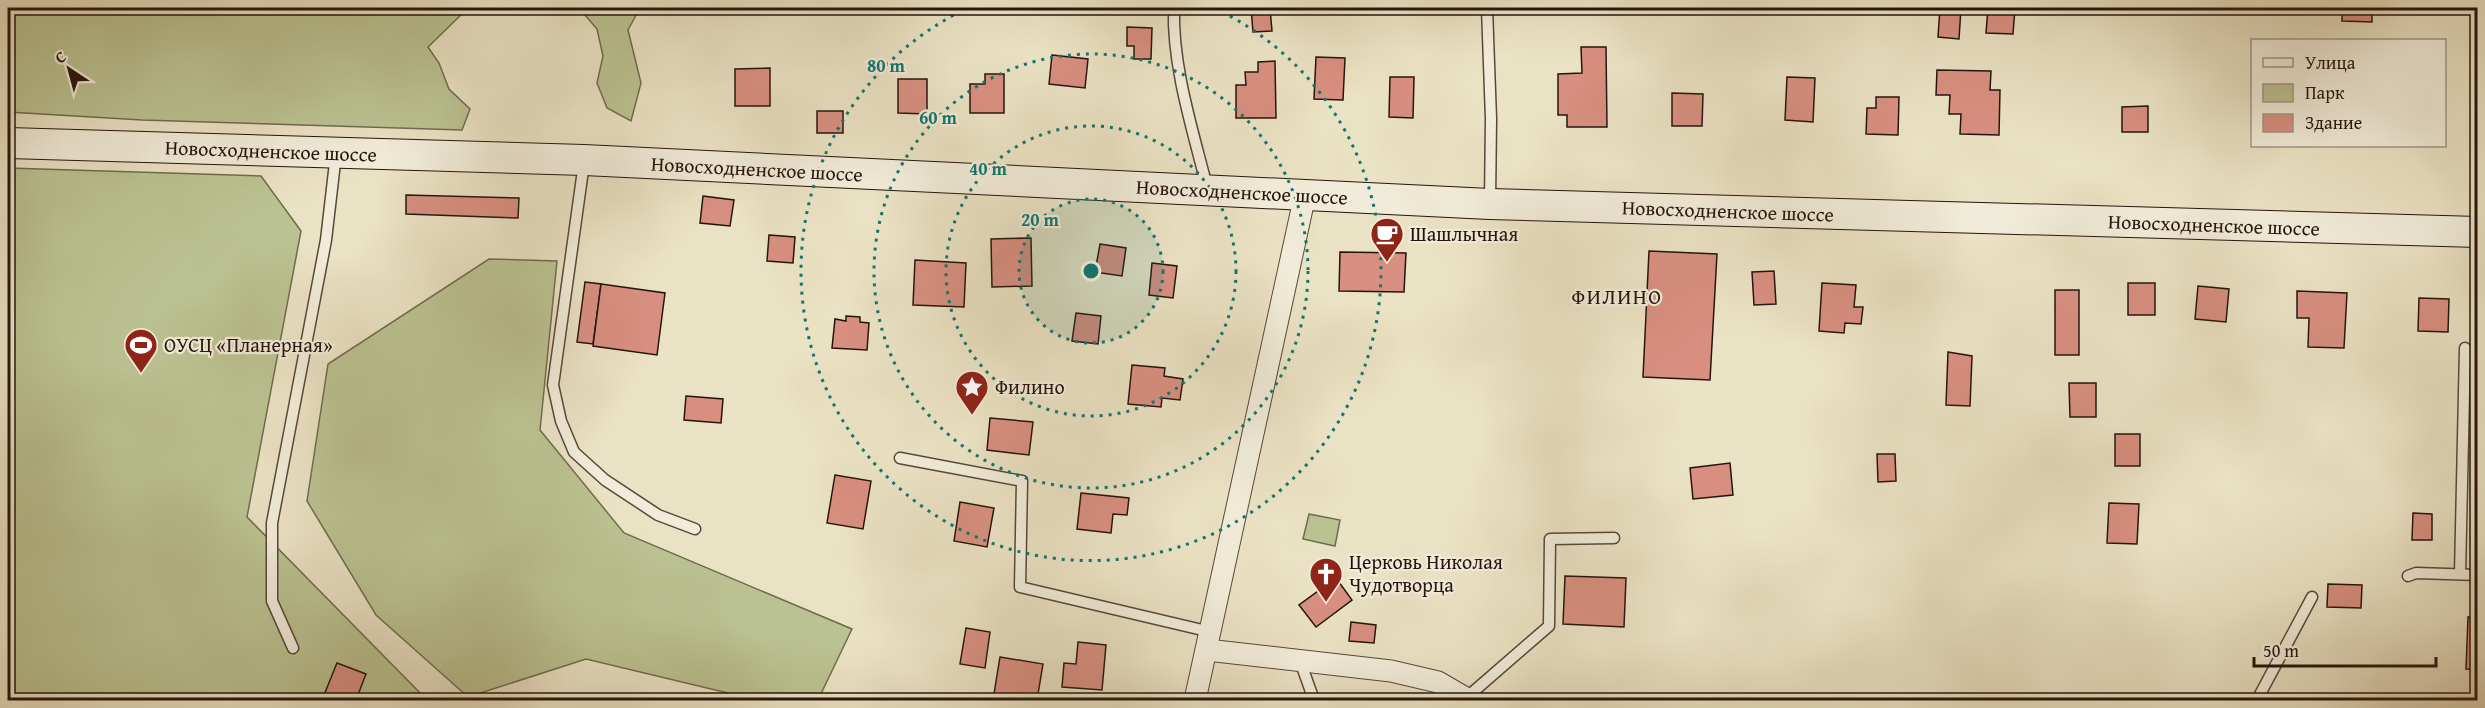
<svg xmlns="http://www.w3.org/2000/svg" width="2485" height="708" viewBox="0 0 2485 708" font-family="'Gentium Book Plus',serif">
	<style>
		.green { fill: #bbc291; stroke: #706b4e; stroke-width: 1.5 }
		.building { fill: #d88f81; stroke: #26140c; stroke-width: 1.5 }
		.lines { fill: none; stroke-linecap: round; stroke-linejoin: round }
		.lane-casing { stroke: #57483a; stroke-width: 13 }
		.street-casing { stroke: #57483a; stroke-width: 23 }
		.secondary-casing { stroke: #26140c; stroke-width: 32 }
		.lane { stroke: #f1ecd9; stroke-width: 10 }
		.street { stroke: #f1ecd9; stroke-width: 21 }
		.secondary { stroke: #f1ecd9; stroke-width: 30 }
		.ring { fill: none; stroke: #0f766e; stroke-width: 3; stroke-dasharray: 3 6 }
		.labels { text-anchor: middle; stroke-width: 4.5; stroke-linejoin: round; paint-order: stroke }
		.street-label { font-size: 20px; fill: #26140c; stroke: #f1ecd9 }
		.poi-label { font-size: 20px; fill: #26140c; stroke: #f1ecd9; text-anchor: start }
		.neighbourhood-label { font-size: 21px; letter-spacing: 1.5px; fill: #26140c; stroke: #f1ecd9 }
		.centre { fill: #0f766e; stroke: #f1ecd9; stroke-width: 3 }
		.ring-label { font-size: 18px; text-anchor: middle; font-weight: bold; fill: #0f766e; stroke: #f1ecd9; stroke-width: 4.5; stroke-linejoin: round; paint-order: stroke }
	</style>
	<rect width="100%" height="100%" fill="#eae2c4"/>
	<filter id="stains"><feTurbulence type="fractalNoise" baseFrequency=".00333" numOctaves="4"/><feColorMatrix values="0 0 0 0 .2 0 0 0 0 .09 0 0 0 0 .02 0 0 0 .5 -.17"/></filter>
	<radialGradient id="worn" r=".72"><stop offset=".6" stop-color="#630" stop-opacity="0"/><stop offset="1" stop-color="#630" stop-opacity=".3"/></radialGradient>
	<g class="green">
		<polygon points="8,8 468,8 428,47 439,63 449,89 470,109 462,130 142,120 8,112"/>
		<polygon points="579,8 640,8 628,30 641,83 631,121 607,108 597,83 603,56 597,29"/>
		<polygon points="2410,8 2477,8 2477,11 2412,13"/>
		<polygon points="8,168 261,176 301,231 247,517 427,700 8,700"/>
		<polygon points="489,259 557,261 540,430 624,533 852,629 818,700 757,700 586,659 468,697 376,615 307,501 328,364"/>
		<polygon points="1309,514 1340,520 1335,546 1303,539"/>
	</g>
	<g class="building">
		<polygon points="1251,8 1270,8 1272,31 1253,32"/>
		<polygon points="1940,8 1961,8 1959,39 1938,37"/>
		<polygon points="1988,8 2015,8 2013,34 1986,33"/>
		<polygon points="2342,8 2372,8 2372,22 2342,21"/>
		<polygon points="1127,27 1152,28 1151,59 1134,59 1134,46 1127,46"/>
		<polygon points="1581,47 1606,47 1607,127 1567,127 1567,115 1558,115 1558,74 1582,73"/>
		<polygon points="1052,55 1088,59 1085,88 1049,84"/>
		<polygon points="1316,57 1345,58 1343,100 1314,99"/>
		<polygon points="1275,61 1276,118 1236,118 1236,85 1246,85 1245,72 1258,72 1258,62"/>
		<polygon points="770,68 770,106 735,106 735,69"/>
		<polygon points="1937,70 1991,71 1990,90 2000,90 1999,135 1960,134 1961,114 1949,114 1950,95 1936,95"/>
		<polygon points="985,74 1004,74 1004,113 970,113 970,84 985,84"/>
		<polygon points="1390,77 1414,77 1413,118 1389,117"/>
		<polygon points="1787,77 1815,78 1813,122 1785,120"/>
		<polygon points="898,79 927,79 927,114 898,113"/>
		<polygon points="1672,93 1703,94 1702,126 1672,126"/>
		<polygon points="1876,97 1899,97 1898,135 1866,134 1867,108 1876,108"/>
		<polygon points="2148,106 2148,132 2122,132 2122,107"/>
		<rect x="817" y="111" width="26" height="22"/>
		<polygon points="406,195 519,198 518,218 406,214"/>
		<polygon points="703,196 734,200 730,226 700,223"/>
		<polygon points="769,235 795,237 793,263 767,261"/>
		<polygon points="1031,238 1032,286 992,287 991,239"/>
		<polygon points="1100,244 1126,248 1122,276 1095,272"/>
		<polygon points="1649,251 1717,254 1710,380 1643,377"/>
		<polygon points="1340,252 1406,253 1404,292 1339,291"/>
		<polygon points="915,260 966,263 964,307 913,305"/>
		<polygon points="1152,263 1177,266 1173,298 1149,295"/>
		<polygon points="1774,271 1776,304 1754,305 1752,272"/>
		<polygon points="585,282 601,284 593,344 577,342"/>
		<polygon points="1822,283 1856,285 1854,307 1863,307 1861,324 1845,323 1844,333 1819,331"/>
		<rect x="2128" y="283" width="27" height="32"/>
		<polygon points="601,284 665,293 657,355 593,346"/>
		<polygon points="2198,286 2229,289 2226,322 2195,319"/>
		<rect x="2055" y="290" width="24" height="65"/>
		<polygon points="2297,291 2347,293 2344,348 2308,347 2309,318 2297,318"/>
		<polygon points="2419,298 2449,299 2448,332 2418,331"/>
		<polygon points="1076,313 1101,316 1098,344 1072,341"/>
		<polygon points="846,316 860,317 860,322 869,323 867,350 832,348 835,319 846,321"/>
		<polygon points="1948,352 1972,356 1970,406 1946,405"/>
		<polygon points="1132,365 1165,368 1164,376 1183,379 1180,400 1162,398 1161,407 1128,404"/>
		<polygon points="2069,383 2096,383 2096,417 2070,417"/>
		<polygon points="686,396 723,399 721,423 684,420"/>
		<polygon points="990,418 1033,422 1029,455 987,450"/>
		<rect x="2115" y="434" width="25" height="32"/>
		<polygon points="1877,454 1895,454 1896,481 1878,482"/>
		<polygon points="1730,463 1733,495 1693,499 1690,468"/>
		<polygon points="835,475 871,481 863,529 827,523"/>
		<polygon points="1081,493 1129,498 1127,515 1113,514 1111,533 1077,529"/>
		<polygon points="960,502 994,508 987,547 954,541"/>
		<polygon points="2109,503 2139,504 2137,544 2107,543"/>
		<polygon points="2413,513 2432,514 2432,540 2412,540"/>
		<polygon points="1565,576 1626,578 1624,627 1563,624"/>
		<polygon points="1336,578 1352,600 1316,627 1299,605"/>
		<polygon points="2328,584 2362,585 2361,608 2327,607"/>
		<polygon points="2468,617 2478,617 2478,670 2466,669"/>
		<polygon points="1351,622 1376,625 1374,643 1349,641"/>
		<polygon points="966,628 990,632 985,668 960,664"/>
		<polygon points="1078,642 1106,645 1102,690 1062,687 1064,663 1076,664"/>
		<polygon points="1000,657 1043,664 1037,700 993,700"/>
		<polygon points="337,663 366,674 356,700 322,700"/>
	</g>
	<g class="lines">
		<g class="lane-casing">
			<g id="lane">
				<path d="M1174,8C1172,66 1193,131 1207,187"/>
				<polyline points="1487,8 1491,119 1490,201"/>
				<polyline points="584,163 553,385 561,421 574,452 605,480 658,515 695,529"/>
				<polyline points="900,458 1022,481 1020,587 1211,632"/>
				<polyline points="2460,574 2465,348"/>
				<polyline points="2408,576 2416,573 2478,575"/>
				<polyline points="293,648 272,601 272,523 326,240 336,154"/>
				<polyline points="1300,661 1314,700"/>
				<polyline points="1466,698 1549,626 1550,539 1614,538"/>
				<polyline points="2257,700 2312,597"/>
			</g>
		</g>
		<g class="street-casing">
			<g id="street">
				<polyline points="1207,650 1391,671 1438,682 1469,700"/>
				<polyline points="1195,700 1305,195"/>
			</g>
		</g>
		<g class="secondary-casing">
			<polyline id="secondary" points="8,143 584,160 1490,204 2478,232"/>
		</g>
		<use href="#lane" class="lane"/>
		<use href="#street" class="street"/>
		<use href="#secondary" class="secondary"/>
	</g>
	<circle cx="1091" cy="271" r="72" fill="#0f766e" fill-opacity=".12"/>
	<g class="ring">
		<circle cx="1091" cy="271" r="72"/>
		<circle cx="1091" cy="271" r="145"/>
		<circle cx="1091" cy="271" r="217"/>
		<path d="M1214 8A290 290 0 1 1 968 8"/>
	</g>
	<defs>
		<g id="cafe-pin" transform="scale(1.725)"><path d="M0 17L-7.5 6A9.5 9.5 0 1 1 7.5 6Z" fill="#8f2418" stroke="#f1ecd9"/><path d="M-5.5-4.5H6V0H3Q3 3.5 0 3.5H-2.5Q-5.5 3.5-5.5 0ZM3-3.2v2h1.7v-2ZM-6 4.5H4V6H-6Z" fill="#fff"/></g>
		<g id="stadium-pin" transform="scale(1.725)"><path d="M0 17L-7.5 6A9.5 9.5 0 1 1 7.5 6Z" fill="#8f2418" stroke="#f1ecd9"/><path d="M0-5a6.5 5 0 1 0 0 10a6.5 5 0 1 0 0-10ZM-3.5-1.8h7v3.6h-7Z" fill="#fff"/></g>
		<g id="sight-pin" transform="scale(1.725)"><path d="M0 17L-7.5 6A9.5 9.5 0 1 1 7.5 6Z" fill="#8f2418" stroke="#f1ecd9"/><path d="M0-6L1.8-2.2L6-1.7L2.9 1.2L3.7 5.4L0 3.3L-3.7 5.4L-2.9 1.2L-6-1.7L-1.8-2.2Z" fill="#fff"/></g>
		<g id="church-pin" transform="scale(1.725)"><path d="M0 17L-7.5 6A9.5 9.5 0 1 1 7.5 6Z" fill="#8f2418" stroke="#f1ecd9"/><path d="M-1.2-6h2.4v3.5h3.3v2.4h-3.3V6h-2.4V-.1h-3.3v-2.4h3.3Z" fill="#fff"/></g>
	</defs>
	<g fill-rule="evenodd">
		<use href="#cafe-pin" x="1387" y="234"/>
		<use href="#stadium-pin" x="141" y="345"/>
		<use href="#sight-pin" x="972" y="387"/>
		<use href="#church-pin" x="1326" y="574"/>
	</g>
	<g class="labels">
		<g class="street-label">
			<text transform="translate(271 151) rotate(2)" y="7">Новосходненское шоссе</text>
			<text transform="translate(757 169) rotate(3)" y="7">Новосходненское шоссе</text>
			<text transform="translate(1242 192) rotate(3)" y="7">Новосходненское шоссе</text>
			<text transform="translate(1728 211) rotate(2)" y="7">Новосходненское шоссе</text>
			<text transform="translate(2214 225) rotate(2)" y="7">Новосходненское шоссе</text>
		</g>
		<g class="poi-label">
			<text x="1410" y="241">Шашлычная</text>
			<text x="164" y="352">ОУСЦ «Планерная»</text>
			<text x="995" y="394">Филино</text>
			<text x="1349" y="569">Церковь Николая<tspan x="1349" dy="23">Чудотворца</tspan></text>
		</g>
		<g class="neighbourhood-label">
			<text x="1617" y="304">ФИЛИНО</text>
		</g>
	</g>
	<circle cx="1091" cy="271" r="9" class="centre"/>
	<g class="ring-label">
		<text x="886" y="72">80 m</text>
		<text x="938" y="124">60 m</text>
		<text x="988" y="175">40 m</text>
		<text x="1040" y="226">20 m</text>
	</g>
	<rect width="2485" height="708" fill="none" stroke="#eae2c4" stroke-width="30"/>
	<rect x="9" y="9" width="2467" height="690" fill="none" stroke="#26140c" stroke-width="3"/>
	<rect x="15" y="15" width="2455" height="678" fill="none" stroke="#26140c" stroke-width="1.5"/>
	<rect x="2251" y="39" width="195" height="108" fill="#f1ecd9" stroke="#a09687" stroke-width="1.5"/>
	<rect x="2263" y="58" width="30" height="9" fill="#f1ecd9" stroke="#a09687" stroke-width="1.5"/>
	<text x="2305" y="69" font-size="18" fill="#26140c">Улица</text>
	<rect x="2263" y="84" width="30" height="18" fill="#bbc291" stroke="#a09687" stroke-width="1.5"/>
	<text x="2305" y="99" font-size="18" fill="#26140c">Парк</text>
	<rect x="2263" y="114" width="30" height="18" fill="#d88f81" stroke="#a09687" stroke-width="1.5"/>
	<text x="2305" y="129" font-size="18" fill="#26140c">Здание</text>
	<g transform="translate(69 69) rotate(324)" stroke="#f1ecd9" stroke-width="4.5" paint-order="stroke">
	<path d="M0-4.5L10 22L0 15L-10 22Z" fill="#26140c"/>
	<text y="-9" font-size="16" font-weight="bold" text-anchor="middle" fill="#26140c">С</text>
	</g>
	<path d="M2254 657v9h182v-9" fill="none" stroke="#26140c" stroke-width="3"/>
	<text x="2263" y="657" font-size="18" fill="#26140c" stroke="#f1ecd9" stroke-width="4.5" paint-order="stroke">50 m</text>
	<rect width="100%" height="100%" filter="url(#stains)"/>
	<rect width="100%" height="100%" fill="url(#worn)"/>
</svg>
